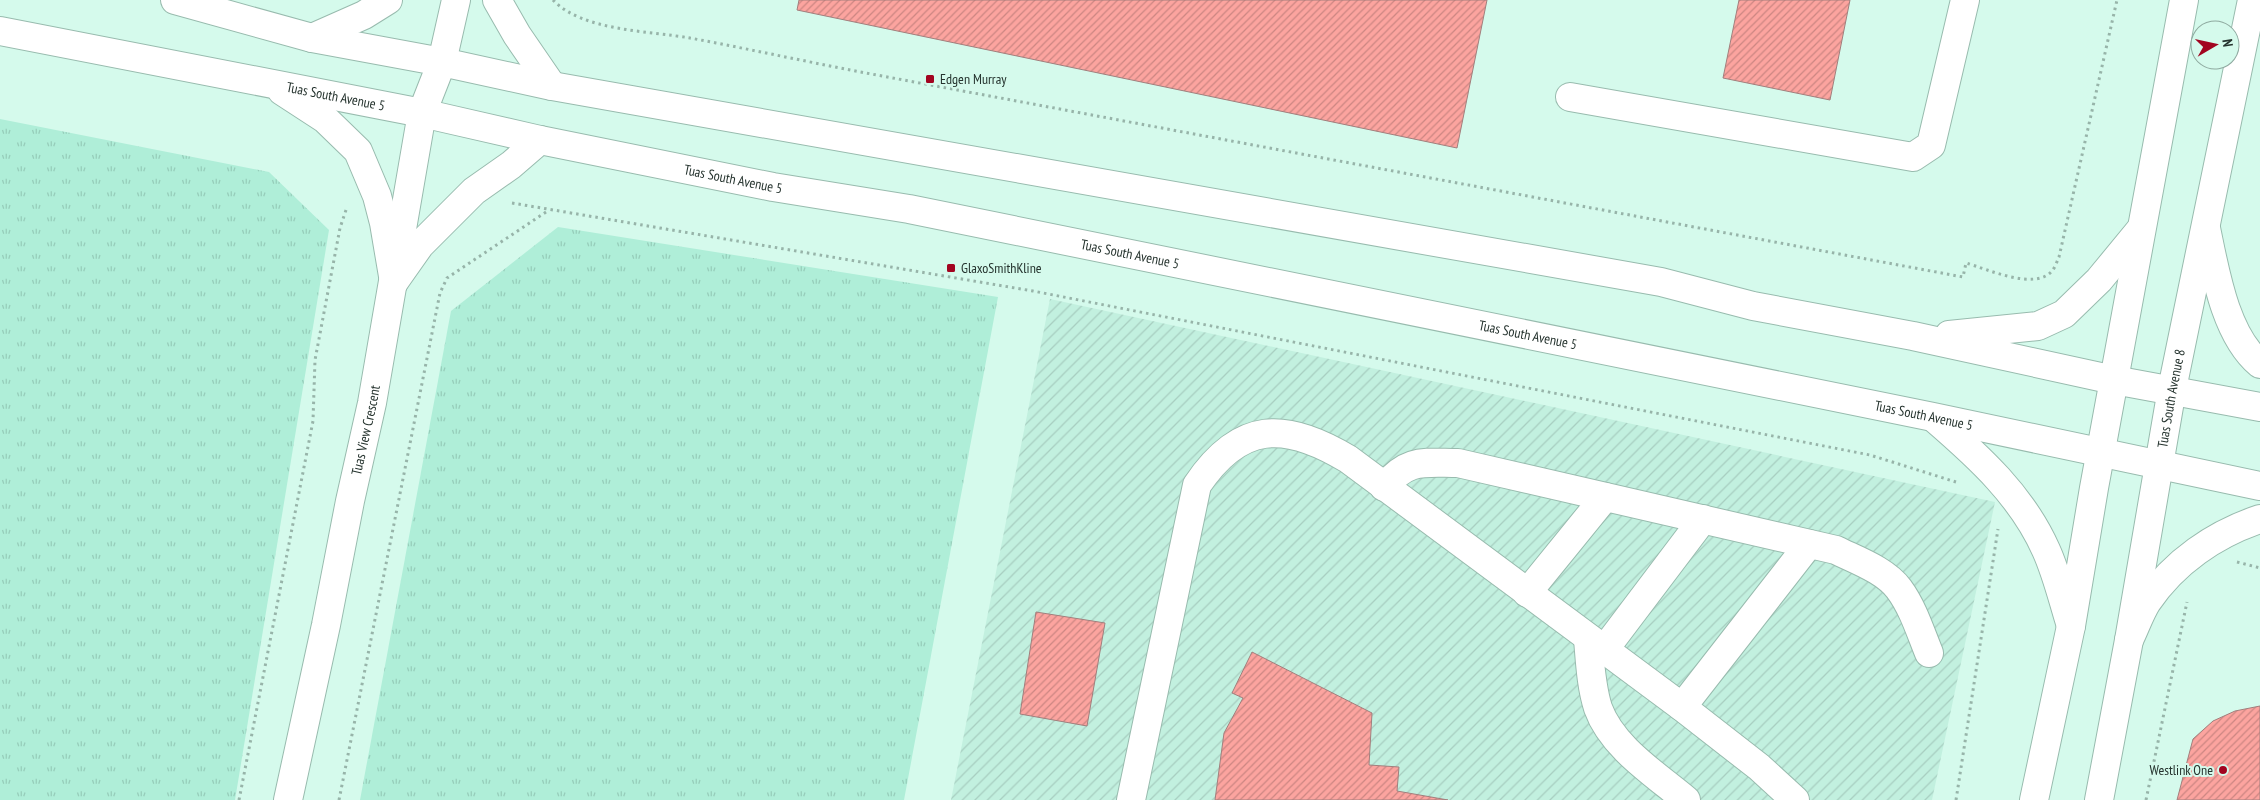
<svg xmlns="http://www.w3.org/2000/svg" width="2260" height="800" viewBox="0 0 2260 800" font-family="'PT Sans Narrow',sans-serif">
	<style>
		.industrial { fill: url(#industrial-furrows) }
		.grass { fill: url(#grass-tufts) }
		.building { fill: url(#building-hatch); stroke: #a17f7d }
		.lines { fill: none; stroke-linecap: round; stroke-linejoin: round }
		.minor-casing { stroke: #98bbae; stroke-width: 30 }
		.major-casing { stroke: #98bbae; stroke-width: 30 }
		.path { stroke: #97b4a9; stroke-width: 3; stroke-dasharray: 2.5 4; stroke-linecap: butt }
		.minor { stroke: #fff; stroke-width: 28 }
		.major { stroke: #fff; stroke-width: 28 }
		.poi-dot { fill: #a20420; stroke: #d5faec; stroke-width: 2 }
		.labels { text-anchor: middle; stroke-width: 4; stroke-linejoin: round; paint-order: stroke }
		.poi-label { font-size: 14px; fill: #25332e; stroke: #d5faec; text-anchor: start }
		.street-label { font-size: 14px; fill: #25332e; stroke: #d5faec }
	</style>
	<defs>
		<pattern id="industrial-furrows" width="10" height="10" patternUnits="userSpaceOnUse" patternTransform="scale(1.25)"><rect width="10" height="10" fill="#c2f0df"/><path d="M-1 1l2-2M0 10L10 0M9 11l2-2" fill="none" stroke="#a7cec0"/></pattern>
		<pattern id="grass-tufts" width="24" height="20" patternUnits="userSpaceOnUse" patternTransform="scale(1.25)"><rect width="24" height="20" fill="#afeed8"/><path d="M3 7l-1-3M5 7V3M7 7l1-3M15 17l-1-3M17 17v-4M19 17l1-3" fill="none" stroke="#96cdba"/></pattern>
		<pattern id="building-hatch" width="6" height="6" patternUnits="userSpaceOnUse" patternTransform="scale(1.25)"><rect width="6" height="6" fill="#fca49f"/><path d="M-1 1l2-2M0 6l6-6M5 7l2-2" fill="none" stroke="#cc8682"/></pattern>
	</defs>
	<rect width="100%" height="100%" fill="#d5faec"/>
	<polygon class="industrial" points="1050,299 1995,502 1932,800 951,800"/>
	<g class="grass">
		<polygon points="0,119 269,172 329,230 235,800 0,800"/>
		<polygon points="558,227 998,297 904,800 360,800 451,311"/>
	</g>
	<g class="building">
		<polygon points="799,0 1487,0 1457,148 797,10"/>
		<polygon points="1739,0 1850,0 1830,100 1723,78"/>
		<polygon points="1036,612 1105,623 1087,726 1020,714"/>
		<polygon points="1252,652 1372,713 1369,765 1399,767 1397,791 1448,800 1215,800 1224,733 1243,698 1232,693"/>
		<polygon points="2260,706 2260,800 2177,800 2193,739 2213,721 2235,711"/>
	</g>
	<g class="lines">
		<g class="minor-casing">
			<g id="minor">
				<polyline points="1570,97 1913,157 1931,145 1965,0"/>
				<path d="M1384,487C1408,458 1423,463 1458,463L1836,550C1856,560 1885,570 1899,589C1913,608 1920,631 1929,653"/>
				<polyline points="1527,593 1605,497"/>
				<path d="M1588,639C1590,662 1591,686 1598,708C1612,747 1655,774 1686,800"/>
				<polyline points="1604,650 1703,519"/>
				<polyline points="1682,707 1809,544"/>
				<path id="s1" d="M288,800L326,625L350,501L372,403L422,113L442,62L456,0"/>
				<path d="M1131,800L1197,485C1240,421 1285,421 1348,459L1682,707L1759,767L1795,800"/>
				<polyline points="2034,800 2071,626 2094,488 2184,0"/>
				<path id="s2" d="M2099,800L2129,640L2172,389L2252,0"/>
			</g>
		</g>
		<g class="major-casing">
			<g id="major">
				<polyline points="175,0 312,38 442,62 552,86 1661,282 1753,306 1913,336 2114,380 2260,407"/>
				<polyline points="497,0 517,35 552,86"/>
				<path id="s3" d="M0,31L422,113L540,140L773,187L909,209L1933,417L2260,486"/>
				<polyline points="312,38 364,15 388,0"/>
				<polyline points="282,91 325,119 358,151 377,196 384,223 394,282"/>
				<path d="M2206,228C2215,271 2225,335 2260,364"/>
				<polyline points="394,282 420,245 474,191 511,165 540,140"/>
				<polyline points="1949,335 2038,326 2064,314 2099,280 2141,229"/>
				<path d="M1935,419C1979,457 2022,496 2046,550C2057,574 2063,601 2071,626"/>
				<path d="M2129,640C2135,628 2140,613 2147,602C2174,562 2215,534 2260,519"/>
			</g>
		</g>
		<g class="path">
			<path d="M553,0C582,31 650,31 690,38C749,49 808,62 866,73L1963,277L1966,263C1987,269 2035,291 2052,271C2055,268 2057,261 2059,257L2117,0"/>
			<polyline points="512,203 1033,291 1870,455 1956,482"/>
			<polyline points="2237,562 2260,568"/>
			<polyline points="239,800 313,421 315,360 340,228 347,207"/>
			<polyline points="339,800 440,293 447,278 549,210"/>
			<polyline points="1956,800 1998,529"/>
			<polyline points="2146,800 2187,602"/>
		</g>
		<use href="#minor" class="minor"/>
		<use href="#major" class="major"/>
	</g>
	<g class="poi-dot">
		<rect x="925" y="74" width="10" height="10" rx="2.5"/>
		<rect x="946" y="263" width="10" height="10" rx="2.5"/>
		<circle cx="2223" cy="770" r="5"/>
	</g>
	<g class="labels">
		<g class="poi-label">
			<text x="940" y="84">Edgen Murray</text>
			<text x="961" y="273">GlaxoSmithKline</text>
			<text x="2213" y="775" text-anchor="end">Westlink One</text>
		</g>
		<g class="street-label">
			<text dy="5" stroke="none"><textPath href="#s3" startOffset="342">Tuas South Avenue 5</textPath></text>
			<text dy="5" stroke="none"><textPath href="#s3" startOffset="748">Tuas South Avenue 5</textPath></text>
			<text dy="5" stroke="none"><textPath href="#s3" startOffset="1152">Tuas South Avenue 5</textPath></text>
			<text dy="5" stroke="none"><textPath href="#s3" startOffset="1558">Tuas South Avenue 5</textPath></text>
			<text dy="5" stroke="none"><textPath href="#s2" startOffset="408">Tuas South Avenue 8</textPath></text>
			<text dy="5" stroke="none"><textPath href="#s3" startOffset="1962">Tuas South Avenue 5</textPath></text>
			<text dy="5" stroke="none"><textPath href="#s1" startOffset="378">Tuas View Crescent</textPath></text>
		</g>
	</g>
	<g transform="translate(2215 45) rotate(81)"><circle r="24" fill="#d5faec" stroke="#8faaa0"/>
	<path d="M0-4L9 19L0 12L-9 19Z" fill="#a20420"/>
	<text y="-8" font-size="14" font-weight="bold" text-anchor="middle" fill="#25332e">N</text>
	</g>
</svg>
